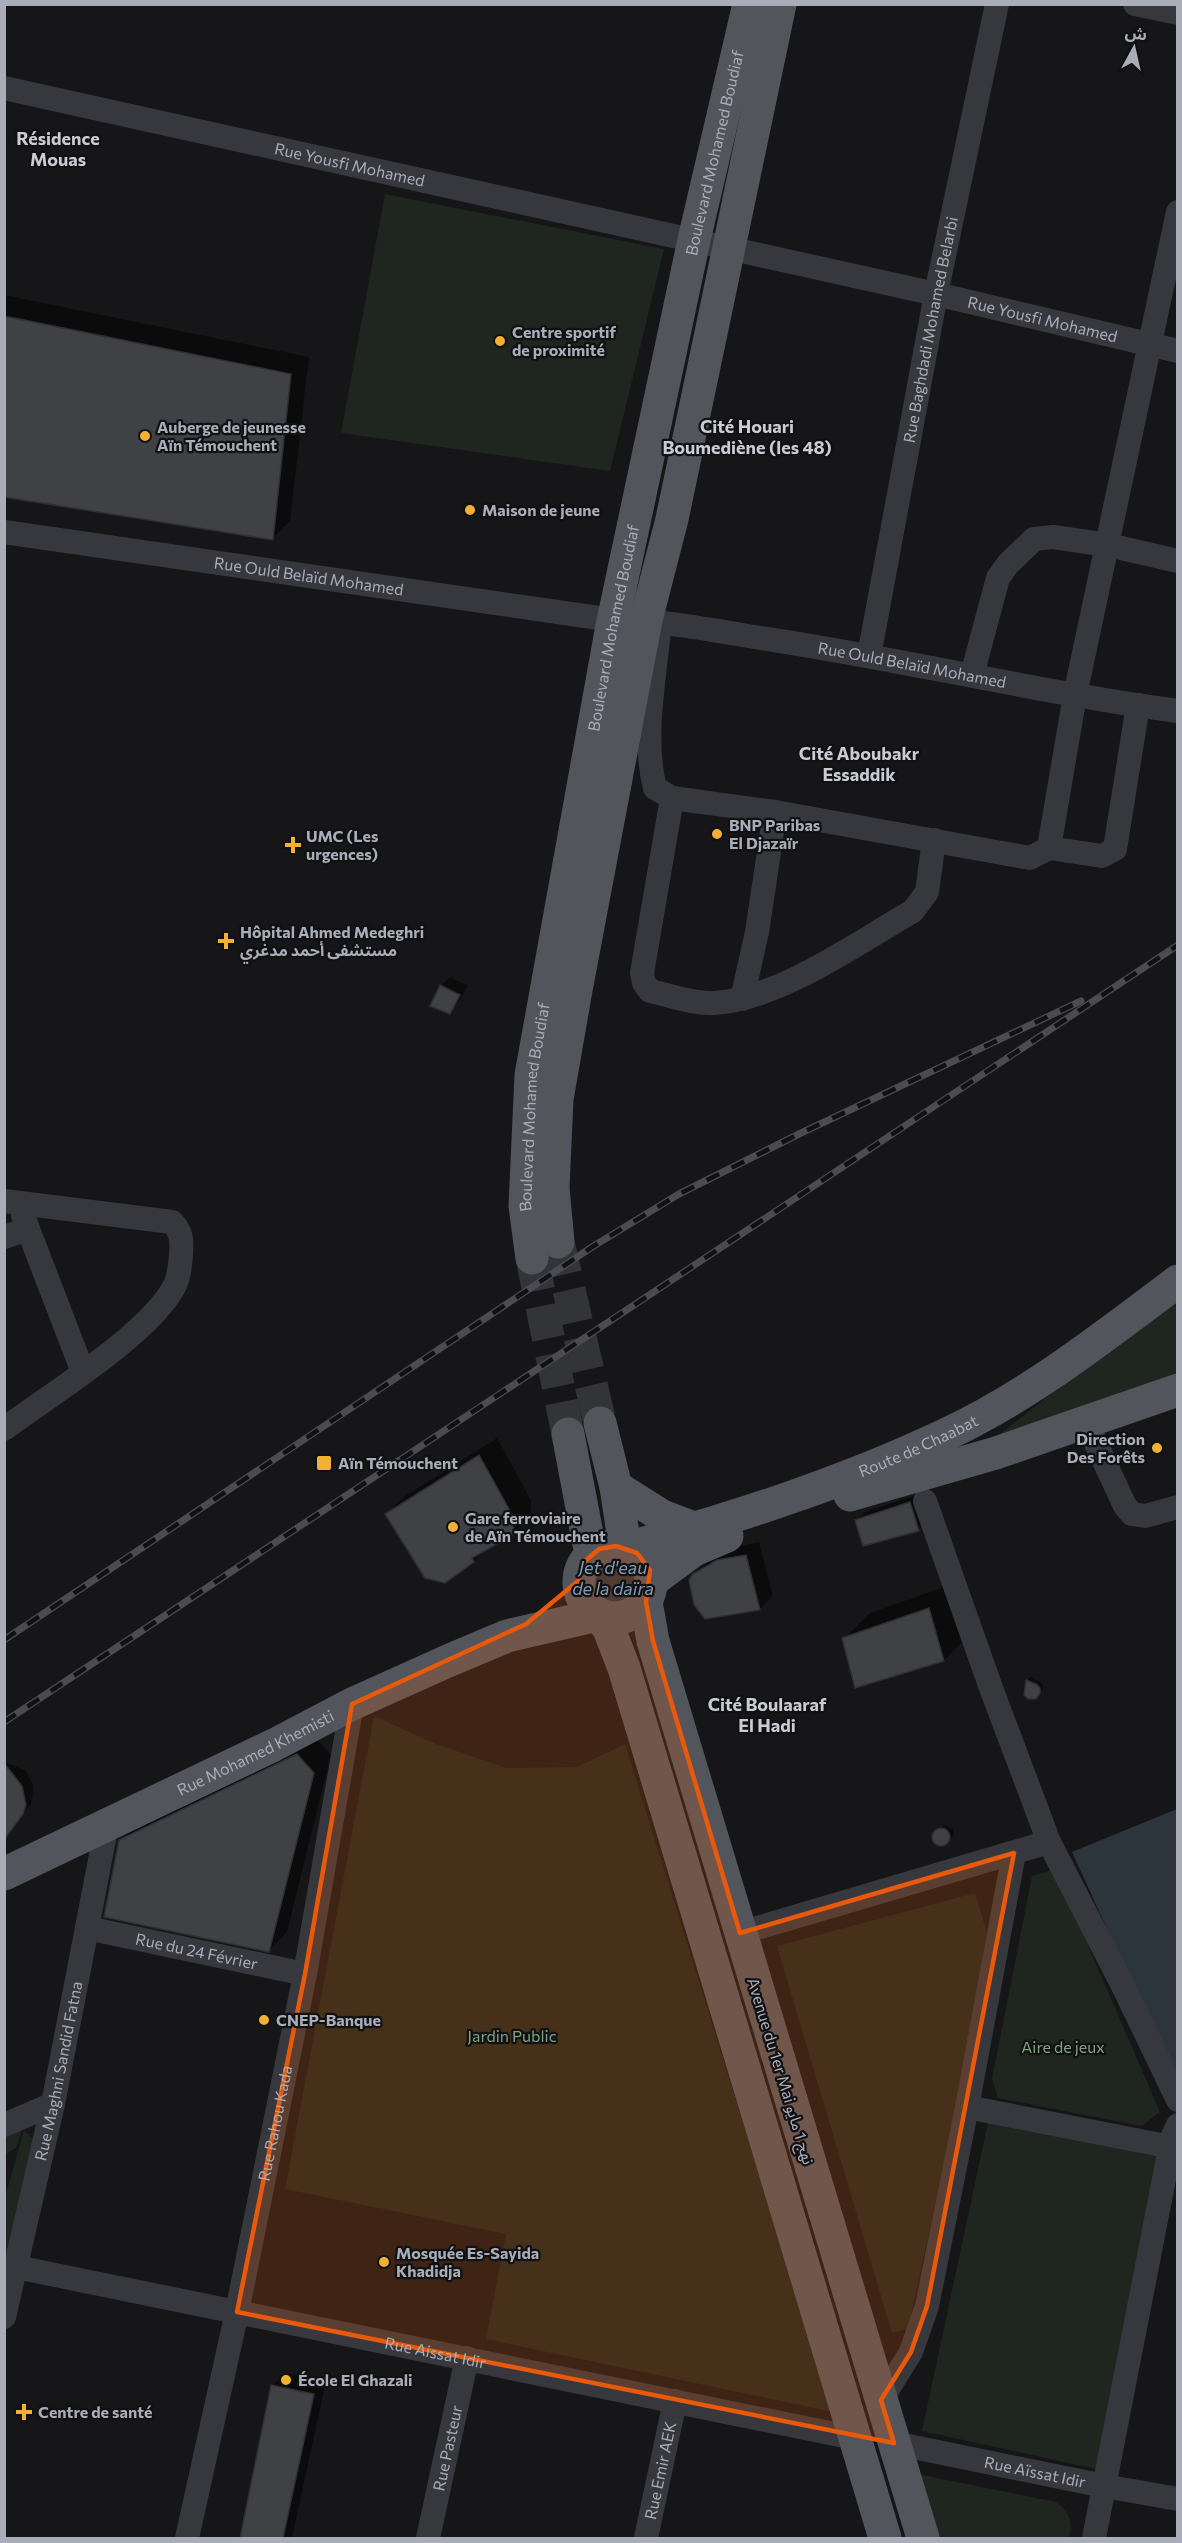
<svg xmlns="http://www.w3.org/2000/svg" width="1182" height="2543" viewBox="0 0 1182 2543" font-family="Commissioner,'Noto Sans Arabic',sans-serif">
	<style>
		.green { fill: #1e261f }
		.water { fill: #2c353c }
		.shadow { fill: #0007 }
		.building { fill: #404145; stroke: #303034; stroke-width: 1.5 }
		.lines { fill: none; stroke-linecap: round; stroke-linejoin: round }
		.primary-tunnel { stroke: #333438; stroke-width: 33; stroke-dasharray: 33 16; stroke-linecap: butt }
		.street { stroke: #37383d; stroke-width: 24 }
		.primary { stroke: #53555c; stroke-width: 33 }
		.rail-casing { stroke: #4a4c52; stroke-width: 7 }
		.rail { stroke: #111113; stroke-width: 4.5; stroke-dasharray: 14; stroke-linecap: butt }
		.marked { fill: #e8590c; fill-opacity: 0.2; stroke: #e8590c; stroke-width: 4.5; stroke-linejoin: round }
		.poi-dot { fill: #f2b134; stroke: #111113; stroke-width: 2 }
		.labels { text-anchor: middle; stroke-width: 4.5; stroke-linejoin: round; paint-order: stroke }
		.street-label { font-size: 16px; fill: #a8adb8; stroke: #111113 }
		.poi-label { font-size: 16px; font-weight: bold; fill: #a8adb8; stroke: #111113; text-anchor: start }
		.park-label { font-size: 16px; fill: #7fa381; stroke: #111113 }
		.neighbourhood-label { font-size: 18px; font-weight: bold; fill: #c9ccd4; stroke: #111113 }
		.water-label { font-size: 18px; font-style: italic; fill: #7f9bb3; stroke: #111113 }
	</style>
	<rect width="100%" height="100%" fill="#161618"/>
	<g class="green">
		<polygon points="385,194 664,249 610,471 341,433"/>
		<polygon points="1177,1295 1177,1376 990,1442"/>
		<polygon points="374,1716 436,1744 506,1768 577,1767 625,1744 833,2412 486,2339 506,2234 285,2189"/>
		<polygon points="1055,1869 1160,2112 1142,2126 998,2098 992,2079 1032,1876"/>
		<polygon points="975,1893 987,1933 957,2104 908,2329 892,2333 777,1946"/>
		<polygon points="988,2122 1158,2157 1096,2469 922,2431"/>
		<polygon points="23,2127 16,2148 5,2154 4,2128"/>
		<polygon points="24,2130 33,2139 5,2275 5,2198"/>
		<path d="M922,2475L1056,2502C1070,2513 1073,2521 1069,2538H928L914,2488Z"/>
	</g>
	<g class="water">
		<circle cx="614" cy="1579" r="27"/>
		<polygon points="1177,1809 1177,2082 1072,1852"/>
	</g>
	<g class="shadow">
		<polygon points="4,295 309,357 290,521 272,539 4,495"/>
		<polygon points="450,977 468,986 458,1003 449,1012 441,986"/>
		<polygon points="497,1438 531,1500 531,1515 513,1534 486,1549 473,1561 386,1514 404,1497"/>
		<polygon points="919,1494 927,1521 918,1530 857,1520 865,1512"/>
		<polygon points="759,1542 773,1596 760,1609 694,1575 708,1561 732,1548"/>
		<polygon points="955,1583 970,1634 944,1660 844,1639 870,1613"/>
		<polygon points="1031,1676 1043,1684 1042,1690 1038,1694 1027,1696 1024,1692 1027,1680"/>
		<polygon points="315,1737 331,1755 287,1932 269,1950 120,1841 139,1822"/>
		<polygon points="4,1762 25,1770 34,1786 31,1804 16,1822 4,1828"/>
		<polygon points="944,1825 953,1829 954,1835 944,1845 939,1845 934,1840 933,1835"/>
		<polygon points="286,2373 326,2381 292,2538 242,2538 272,2386"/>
	</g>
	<g class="building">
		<polygon points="4,316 291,374 273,540 4,497"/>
		<polygon points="440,985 460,995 450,1014 430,1006"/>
		<polygon points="479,1455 514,1518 513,1535 472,1558 474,1562 445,1583 425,1578 385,1514"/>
		<polygon points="910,1502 919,1531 863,1546 855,1520"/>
		<polygon points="746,1555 760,1610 705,1619 694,1605 689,1580 693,1574 717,1560"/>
		<polygon points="929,1608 944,1661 855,1688 842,1638"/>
		<polygon points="1026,1680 1036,1684 1040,1688 1040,1693 1036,1699 1028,1699 1024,1695"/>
		<polygon points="297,1754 314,1773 269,1952 104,1917 119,1840"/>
		<polygon points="4,1763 22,1786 26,1805 23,1814 4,1840"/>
		<circle cx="941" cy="1837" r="9"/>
		<polygon points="271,2385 314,2394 283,2538 240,2538"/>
	</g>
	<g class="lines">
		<g class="primary-tunnel">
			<polyline points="558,1242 600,1423"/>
			<polyline points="532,1258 568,1434"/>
		</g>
		<g class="street">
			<polyline points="1135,4 1178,13"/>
			<path id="s1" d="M4,88L936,294L1178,351"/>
			<path id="s2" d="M4,532L613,620C669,620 725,633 780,641C913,662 1044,693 1178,711"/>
			<path d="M660,622C655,674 642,738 655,788L672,798L642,973L644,983L650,991C669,995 693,1004 713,1003C778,1000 857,943 913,911L927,892L934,840"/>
			<path id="s3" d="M869,656L936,294L997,4"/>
			<polyline points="972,675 998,578 1008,564 1034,539 1053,537 1108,545 1178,561"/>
			<polyline points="672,798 775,812 1030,858 1049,848 1102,856 1115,849 1138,705"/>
			<polyline points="1049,848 1075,695 1178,212"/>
			<polyline points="742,999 757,932 775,812"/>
			<path d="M4,1201L172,1222C182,1232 182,1241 181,1255C180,1266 179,1278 174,1287C147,1336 51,1394 4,1429"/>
			<polyline points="28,1229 83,1372"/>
			<polyline points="4,1237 28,1229 23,1215"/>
			<polyline points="1086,1422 1125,1506 1132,1514 1145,1516 1178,1507"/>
			<polyline points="925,1501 991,1688 1049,1842 1123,1986 1178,2100"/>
			<path id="s4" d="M87,1928L305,1974"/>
			<polyline points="740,1933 1049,1842"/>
			<polyline points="967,2107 1171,2147"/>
			<polyline points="4,2125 53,2104"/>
			<path id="s5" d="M16,2267L854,2438"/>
			<path id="s6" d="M4,2317L53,2104L107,1824"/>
			<polyline points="881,2400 911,2352 927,2306 967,2107 1014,1853"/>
			<path id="s7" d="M894,2443L1104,2486L1178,2499"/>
			<path id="s8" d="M187,2538L237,2312L305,1974L352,1704"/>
			<path id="s9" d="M428,2538L467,2358"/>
			<path id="s10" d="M646,2538L675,2401"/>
			<polyline points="1094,2538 1172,2138 1178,2125"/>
		</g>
		<g class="primary">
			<polyline points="558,1242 553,1188 557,1099 576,990 646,620 672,519 780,4"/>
			<path id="s11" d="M532,1258L525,1206L531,1075L612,626L694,240L749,4"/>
			<polyline points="600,1423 616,1487 625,1547"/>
			<polyline points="568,1434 591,1555"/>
			<polyline points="616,1487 662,1516 696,1529"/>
			<polyline points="850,1495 996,1453 1178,1390"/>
			<circle cx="615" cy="1582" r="36"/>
			<path id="s12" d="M627,1548C737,1517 844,1483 947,1434C1030,1395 1105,1336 1178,1281"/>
			<polyline points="652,1581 694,1550 727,1536"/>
			<polyline points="646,1602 653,1641 923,2538"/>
			<polyline points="599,1615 609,1629 624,1668 885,2538"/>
			<path id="s13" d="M4,1874L274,1745L352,1704L450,1660L507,1636L598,1615"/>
		</g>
		<g class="rail-casing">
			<g id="rail">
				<polyline points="4,1640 592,1247 679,1194 799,1134 1081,1001"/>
				<polyline points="4,1722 1178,945"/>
			</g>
		</g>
		<use href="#rail" class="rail"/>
	</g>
	<path class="marked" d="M616,1546L637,1553L650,1570L646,1602L653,1641L740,1933L1014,1853L927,2306L911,2352L881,2400L894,2443L237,2312L305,1974L352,1704L526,1624L578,1581L584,1562L599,1549Z"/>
	<g class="poi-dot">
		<circle cx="500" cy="341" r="6"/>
		<circle cx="145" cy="436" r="6"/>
		<circle cx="470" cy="510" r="6"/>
		<circle cx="717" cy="834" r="6"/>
		<path d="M290 836h6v6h6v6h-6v6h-6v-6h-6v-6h6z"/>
		<path d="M223 932h6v6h6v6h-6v6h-6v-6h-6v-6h6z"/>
		<circle cx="1157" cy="1448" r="6"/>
		<rect x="316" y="1455" width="16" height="16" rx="3"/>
		<circle cx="453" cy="1527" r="6"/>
		<circle cx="264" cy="2020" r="6"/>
		<circle cx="384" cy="2262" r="6"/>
		<circle cx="286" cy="2380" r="6"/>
		<path d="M21 2403h6v6h6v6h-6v6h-6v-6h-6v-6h6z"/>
	</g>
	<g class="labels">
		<g class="street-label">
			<text dy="6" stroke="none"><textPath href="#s11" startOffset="1124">Boulevard Mohamed Boudiaf</textPath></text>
			<text dy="6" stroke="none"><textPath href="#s1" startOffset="354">Rue Yousfi Mohamed</textPath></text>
			<text dy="6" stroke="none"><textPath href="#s1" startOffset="1064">Rue Yousfi Mohamed</textPath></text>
			<text dy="6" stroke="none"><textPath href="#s3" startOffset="332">Rue Baghdadi Mohamed Belarbi</textPath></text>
			<text dy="6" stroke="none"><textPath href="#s2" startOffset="308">Rue Ould Belaïd Mohamed</textPath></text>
			<text dy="6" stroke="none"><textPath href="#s11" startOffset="638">Boulevard Mohamed Boudiaf</textPath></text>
			<text dy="6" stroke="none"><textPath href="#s2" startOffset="918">Rue Ould Belaïd Mohamed</textPath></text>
			<text dy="6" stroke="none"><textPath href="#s11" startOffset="152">Boulevard Mohamed Boudiaf</textPath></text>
			<text dy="6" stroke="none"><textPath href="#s12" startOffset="309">Route de Chaabat</textPath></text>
			<text dy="6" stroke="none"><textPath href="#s13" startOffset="279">Rue Mohamed Khemisti</textPath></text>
			<text dy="6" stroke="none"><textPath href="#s4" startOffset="112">Rue du 24 Février</textPath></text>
			<text dy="6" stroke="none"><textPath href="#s6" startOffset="252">Rue Maghni Sandid Fatna</textPath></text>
			<text transform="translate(781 2071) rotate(73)" y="6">Avenue du 1er Mai نهج 1 مايو</text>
			<text dy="6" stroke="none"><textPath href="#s8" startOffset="424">Rue Rahou Kada</textPath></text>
			<text dy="6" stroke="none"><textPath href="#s5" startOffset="428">Rue Aissat Idir</textPath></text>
			<text dy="6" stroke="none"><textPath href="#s9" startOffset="92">Rue Pasteur</textPath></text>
			<text dy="6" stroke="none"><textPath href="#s10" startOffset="69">Rue Emir AEK</textPath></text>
			<text dy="6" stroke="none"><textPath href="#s7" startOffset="144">Rue Aïssat Idir</textPath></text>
		</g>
		<g class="poi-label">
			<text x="512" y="338">Centre sportif<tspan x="512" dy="18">de proximité</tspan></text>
			<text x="157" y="433">Auberge de jeunesse<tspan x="157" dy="18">Aïn Témouchent</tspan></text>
			<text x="482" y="516">Maison de jeune</text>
			<text x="729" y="831">BNP Paribas<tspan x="729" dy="18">El Djazaïr</tspan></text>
			<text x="306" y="842">UMC (Les<tspan x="306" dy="18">urgences)</tspan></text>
			<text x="240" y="938">Hôpital Ahmed Medeghri<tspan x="240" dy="18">مستشفى أحمد مدغري</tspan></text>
			<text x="1145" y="1445" text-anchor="end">Direction<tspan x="1145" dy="18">Des Forêts</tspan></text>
			<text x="338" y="1469">Aïn Témouchent</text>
			<text x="465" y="1524">Gare ferroviaire<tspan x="465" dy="18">de Aïn Témouchent</tspan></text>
			<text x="276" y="2026">CNEP-Banque</text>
			<text x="396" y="2259">Mosquée Es-Sayida<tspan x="396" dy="18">Khadidja</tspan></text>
			<text x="298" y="2386">École El Ghazali</text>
			<text x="38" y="2418">Centre de santé</text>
		</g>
		<g class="park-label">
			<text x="512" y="2042">Jardin Public</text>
			<text x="1063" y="2053">Aire de jeux</text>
		</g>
		<g class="neighbourhood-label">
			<text x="58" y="145">Résidence<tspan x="58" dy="21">Mouas</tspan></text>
			<text x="747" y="433">Cité Houari<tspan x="747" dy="21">Boumediène (les 48)</tspan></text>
			<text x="859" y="760">Cité Aboubakr<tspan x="859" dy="21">Essaddik</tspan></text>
			<text x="767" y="1711">Cité Boulaaraf<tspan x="767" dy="21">El Hadi</tspan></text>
		</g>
		<g class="water-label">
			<text x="613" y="1574">Jet d'eau<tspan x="613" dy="21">de la daïra</tspan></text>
		</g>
	</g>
	<rect width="1182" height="2543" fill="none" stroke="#a8adb8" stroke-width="12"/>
	<g transform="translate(1134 48) rotate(8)" stroke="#111113" stroke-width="4.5" paint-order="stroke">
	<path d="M0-4.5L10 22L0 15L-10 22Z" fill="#a8adb8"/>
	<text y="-9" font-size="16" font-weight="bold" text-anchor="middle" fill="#a8adb8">ش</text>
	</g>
</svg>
